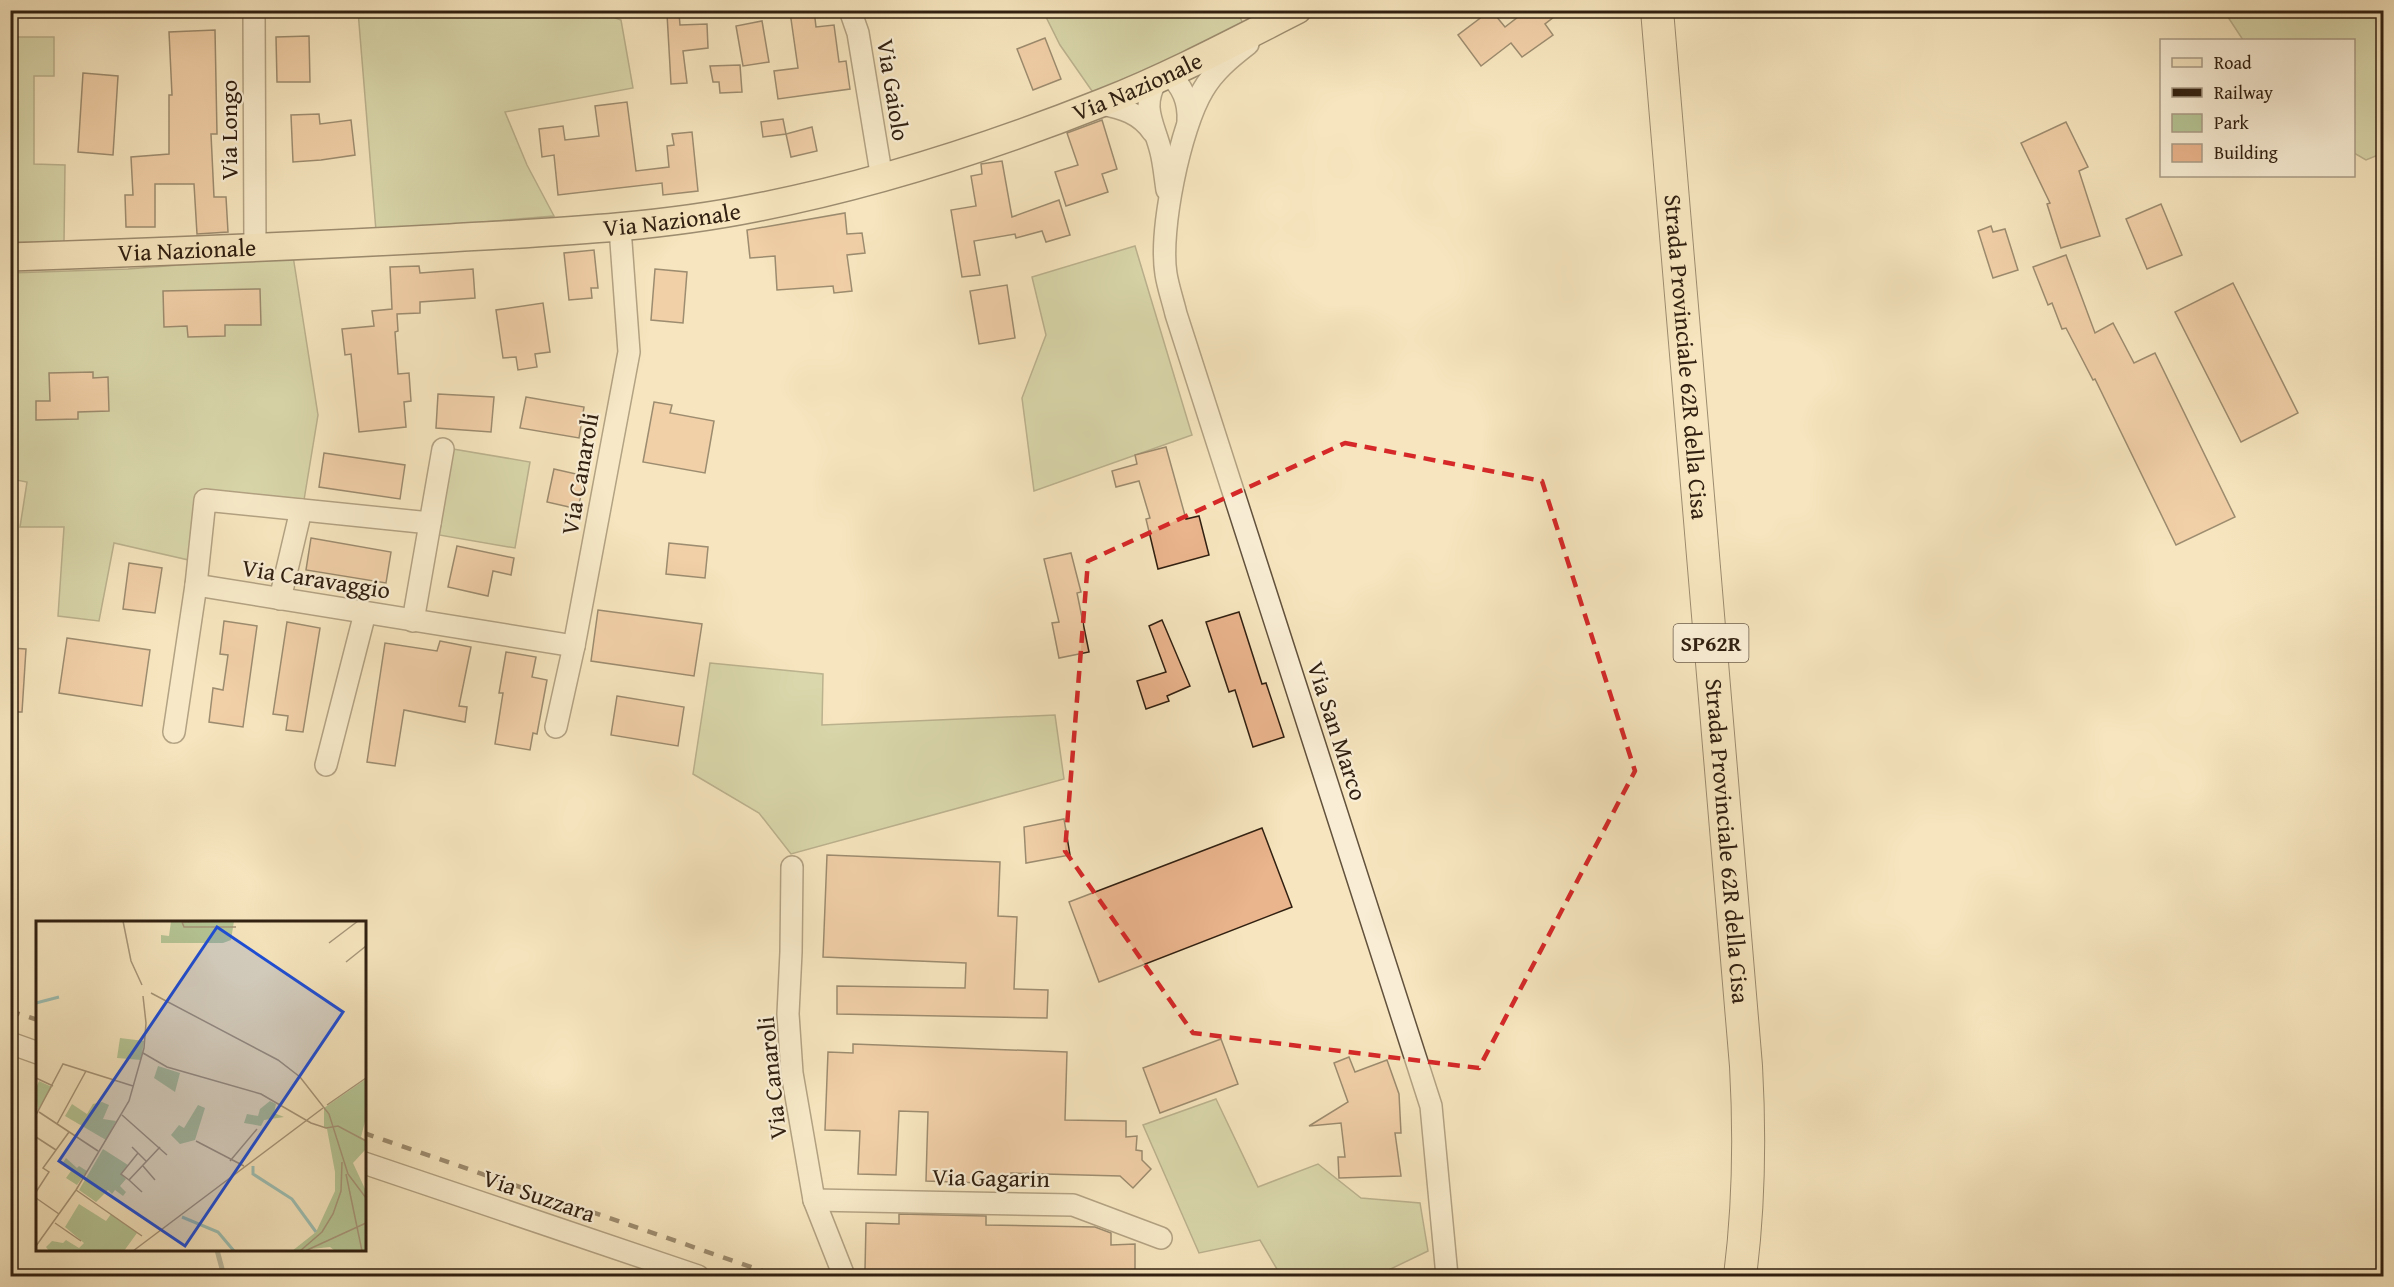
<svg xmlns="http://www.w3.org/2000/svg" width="2394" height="1287" viewBox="0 0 2394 1287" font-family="'Gentium Book Plus',serif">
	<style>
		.green { fill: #b6c696; stroke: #747354; stroke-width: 1.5 }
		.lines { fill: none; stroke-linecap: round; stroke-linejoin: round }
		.stream { stroke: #727f72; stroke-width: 5 }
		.building { fill: #eab48c; stroke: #312011; stroke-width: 1.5 }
		.minor-casing { stroke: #62513c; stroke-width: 24 }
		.major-casing { stroke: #312011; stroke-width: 30 }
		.highway-casing { stroke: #312011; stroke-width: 34 }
		.minor { stroke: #f9eed5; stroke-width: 21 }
		.major { stroke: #f6e5be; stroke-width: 27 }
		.highway { stroke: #f6e5be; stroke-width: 32 }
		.rail { stroke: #312011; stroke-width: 4.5; stroke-dasharray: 10 10; stroke-linecap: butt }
		.marked { fill: none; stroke: #d62828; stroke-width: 4.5; stroke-dasharray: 12 8; stroke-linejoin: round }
		.labels { text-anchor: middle; stroke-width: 4.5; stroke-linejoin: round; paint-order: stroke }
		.shield { fill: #f9eed5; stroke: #6d5e4c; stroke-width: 1.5 }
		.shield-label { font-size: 22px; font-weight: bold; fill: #312011 }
		.street-label { font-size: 24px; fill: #312011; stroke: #f9eed5 }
		.inset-river { fill: none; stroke: #9dbfb3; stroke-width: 3 }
		.inset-road { fill: none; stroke: #a79679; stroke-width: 1.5 }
		.view { fill: #1d4ed8; fill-opacity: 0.15; stroke: #1d4ed8; stroke-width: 3 }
		.inset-edge { fill: none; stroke: #312011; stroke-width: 3 }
	</style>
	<rect width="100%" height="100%" fill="#f6e5be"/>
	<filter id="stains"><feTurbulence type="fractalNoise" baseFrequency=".00333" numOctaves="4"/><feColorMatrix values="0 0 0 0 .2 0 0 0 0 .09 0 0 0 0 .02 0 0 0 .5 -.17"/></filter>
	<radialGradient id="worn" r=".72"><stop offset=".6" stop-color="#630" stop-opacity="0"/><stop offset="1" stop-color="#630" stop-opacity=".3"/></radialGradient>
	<g class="green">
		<polygon points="358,11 596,11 621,20 633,88 505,112 527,165 554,216 376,231"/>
		<polygon points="1043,11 1237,11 1247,32 1099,101 1060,45"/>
		<polygon points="2224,11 2383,11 2383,153 2366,160 2354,153 2354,40 2243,40"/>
		<polygon points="11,37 54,37 54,76 34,76 34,164 65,165 64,243 11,242"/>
		<polygon points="1135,246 1192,435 1034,491 1022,398 1046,335 1032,277"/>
		<polygon points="293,256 318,415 303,506 200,495 193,561 114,543 99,621 58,616 64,527 20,527 27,482 11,479 10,273 128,269"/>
		<polygon points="453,449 530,462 515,548 439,535"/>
		<polygon points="710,663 823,674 822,725 1055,715 1064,779 791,854 759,813 693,774"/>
		<polygon points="1216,1099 1258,1187 1318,1164 1361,1198 1420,1203 1428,1251 1376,1276 1281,1276 1260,1240 1199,1253 1143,1125"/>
	</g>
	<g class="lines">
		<polyline class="stream" points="217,1250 224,1276"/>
	</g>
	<g class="building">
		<polygon points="804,10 814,10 816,27 834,25 839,62 846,61 850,89 778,99 774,71 798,68 790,12"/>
		<polygon points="1491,10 1505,27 1527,10 1563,10 1545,24 1553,35 1522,57 1511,43 1481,66 1458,35"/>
		<polygon points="679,13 680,25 707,24 708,48 683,51 687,83 671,84 667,14"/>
		<polygon points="762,21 769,62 743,66 736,26"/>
		<polygon points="215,30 217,134 211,134 214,197 226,197 228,232 197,234 194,184 155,184 155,227 126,227 125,195 133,195 131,157 169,154 169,95 172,95 169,32"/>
		<polygon points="309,36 310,82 277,82 276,37"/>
		<polygon points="1045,38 1061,79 1033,90 1017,49"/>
		<polygon points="740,65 742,92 720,93 719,82 713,82 710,66"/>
		<polygon points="83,73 118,76 113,155 78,152"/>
		<polygon points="627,102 636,171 669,167 667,146 674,145 672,134 692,132 698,191 663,195 662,183 558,195 554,155 542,157 539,129 563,126 565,140 599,136 595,106"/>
		<polygon points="319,114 320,124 351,120 355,155 321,160 293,162 291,115"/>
		<polygon points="783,119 786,134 763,137 761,122"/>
		<polygon points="1102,120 1117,169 1102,174 1108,192 1066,206 1055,172 1078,165 1067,133"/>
		<polygon points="2066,122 2088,167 2079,171 2100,236 2061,248 2047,204 2050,203 2021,143"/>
		<polygon points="812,127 817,151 791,157 786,134"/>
		<polygon points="1002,161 1012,217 1059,200 1070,235 1046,242 1042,231 1016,238 1015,234 974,241 980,275 962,277 951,210 976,206 971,176 982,174 981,164"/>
		<polygon points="2161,204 2182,255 2147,269 2126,219"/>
		<polygon points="845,213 847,234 862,233 865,253 847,255 852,291 834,293 833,286 777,290 775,256 750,258 747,230"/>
		<polygon points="1991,226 1993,232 2005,229 2018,270 1993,278 1978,231"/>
		<polygon points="594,250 598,288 591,288 592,298 569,300 564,253"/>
		<polygon points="2066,255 2095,333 2113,323 2134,363 2155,353 2235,517 2176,545 2095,379 2093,380 2066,328 2062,329 2052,303 2048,305 2033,267"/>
		<polygon points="419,266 420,273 473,269 475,298 420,302 420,313 397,314 398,331 395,332 398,374 409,373 411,401 404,402 406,427 359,432 351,354 345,355 342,329 374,326 372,311 392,309 390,267"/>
		<polygon points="655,269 687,272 683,323 651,320"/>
		<polygon points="2233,283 2298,413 2241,442 2175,312"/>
		<polygon points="1007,285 1015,338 979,344 970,291"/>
		<polygon points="260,289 261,325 225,325 225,336 188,337 187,326 164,327 163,291"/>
		<polygon points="543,303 550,352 535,354 537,367 518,370 516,357 503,358 496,310"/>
		<polygon points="93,372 93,378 108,377 109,411 78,412 78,419 36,420 36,401 50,401 49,373"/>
		<polygon points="438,394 494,397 491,432 436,428"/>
		<polygon points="526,397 584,407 579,438 520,428"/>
		<polygon points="654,402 672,405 670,413 714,421 705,473 643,462"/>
		<polygon points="1166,447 1186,519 1199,516 1209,555 1158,569 1146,519 1150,518 1139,481 1116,487 1112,471 1137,464 1135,455"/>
		<polygon points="324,453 405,465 400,499 319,487"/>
		<polygon points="554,469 585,476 578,509 547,502"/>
		<polygon points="311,538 391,552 386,583 306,570"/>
		<polygon points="669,543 708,547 705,578 666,574"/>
		<polygon points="457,546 514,558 511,575 493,571 488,596 448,587"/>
		<polygon points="1071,553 1081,592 1077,593 1089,652 1059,658 1052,623 1059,622 1044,559"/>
		<polygon points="129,563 162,568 155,613 123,609"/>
		<polygon points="598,610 702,624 694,676 591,661"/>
		<polygon points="1239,612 1262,684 1266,683 1284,737 1253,747 1235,690 1229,692 1206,622"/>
		<polygon points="1162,620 1190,686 1167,696 1169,701 1146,709 1137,681 1166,672 1149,626"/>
		<polygon points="224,621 257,626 243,727 209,722 213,688 223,690 228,655 220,654"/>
		<polygon points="287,622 320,628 303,732 286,730 288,716 273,714"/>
		<polygon points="67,638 150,650 142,706 59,693"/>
		<polygon points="440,641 471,647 459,706 467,707 465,722 404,710 395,766 367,762 385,643 437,651"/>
		<polygon points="10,648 26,649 22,712 10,712"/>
		<polygon points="506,652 536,657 532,677 547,680 537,734 533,733 530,750 495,744 503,693 499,693"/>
		<polygon points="617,696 684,707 678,746 611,735"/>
		<polygon points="1064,819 1070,855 1026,863 1024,827"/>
		<polygon points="1262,828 1292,907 1099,982 1069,902"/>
		<polygon points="827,855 1000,862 998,916 1017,917 1014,989 1048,990 1047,1018 837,1014 837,986 965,988 966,963 823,957"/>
		<polygon points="1221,1039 1238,1084 1160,1113 1143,1068"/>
		<polygon points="853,1044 1067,1052 1065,1120 1126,1121 1126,1137 1137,1136 1136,1150 1142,1151 1142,1160 1151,1169 1133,1188 1120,1176 1011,1173 1011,1184 926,1181 928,1112 899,1111 896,1175 858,1174 860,1131 825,1130 828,1052 853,1053"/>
		<polygon points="1349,1057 1355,1072 1387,1060 1399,1094 1401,1133 1395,1133 1401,1176 1339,1178 1338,1157 1345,1157 1341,1123 1309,1126 1348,1102 1334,1063"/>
		<polygon points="899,1214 986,1216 986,1225 1095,1227 1111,1233 1111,1245 1135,1244 1135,1276 966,1276 967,1272 865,1270 866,1223 899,1224"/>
	</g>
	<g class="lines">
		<g class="minor-casing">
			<g id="minor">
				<polyline points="254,10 255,249"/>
				<polyline points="850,10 858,33 882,179"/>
				<path d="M1248,44C1230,58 1214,71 1203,90C1180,128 1159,231 1166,274C1168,287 1173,301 1176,314L1431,1106L1447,1276"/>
				<path d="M1168,74C1183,86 1189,102 1188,121"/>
				<path d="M1157,79C1140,108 1154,123 1161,152C1164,164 1165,177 1167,190"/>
				<path d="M1101,104C1122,108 1140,113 1153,132"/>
				<polyline points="196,585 205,500 430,523"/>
				<polyline points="280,599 301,510"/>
				<polyline points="413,621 443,449"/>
				<polyline points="556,727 574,646 629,352 620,228"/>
				<polyline points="174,732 196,585 574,646"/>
				<polyline points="326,765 365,613"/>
				<polyline points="792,867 791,952 788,1014 792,1073 814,1200 844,1276"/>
				<polyline points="10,1043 38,1053"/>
				<polyline points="364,1163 698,1276"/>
				<polyline points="814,1200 1073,1205 1161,1238"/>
			</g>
		</g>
		<g class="major-casing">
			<g id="major">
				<path id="s1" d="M10,257C157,252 303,246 450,238C552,232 654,228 754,208C874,185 991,147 1104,102C1170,76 1234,42 1297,10"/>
			</g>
		</g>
		<g class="highway-casing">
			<g id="highway">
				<path id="s2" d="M1657,10L1746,1066C1750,1137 1749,1206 1740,1276"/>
			</g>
		</g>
		<use href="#minor" class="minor"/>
		<use href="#major" class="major"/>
		<use href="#highway" class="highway"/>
		<g class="rail">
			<polyline points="10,1011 38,1020"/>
			<polyline points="364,1133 777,1276"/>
		</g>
	</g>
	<path d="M0 0H2394V1287H0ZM1345,443L1542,481L1635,771L1479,1068L1193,1033L1065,851L1088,561Z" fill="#f6e5be" fill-opacity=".55" fill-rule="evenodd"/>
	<path class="marked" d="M1345,443L1542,481L1635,771L1479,1068L1193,1033L1065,851L1088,561Z"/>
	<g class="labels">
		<rect class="shield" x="1673.5" y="624" width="75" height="38" rx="4.5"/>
		<g class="shield-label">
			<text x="1711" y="651">SP62R</text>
		</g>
		<g class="street-label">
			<text dy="8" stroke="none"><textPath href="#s1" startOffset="1149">Via Nazionale</textPath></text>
			<text transform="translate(893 90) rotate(81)" y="8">Via Gaiolo</text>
			<text transform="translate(229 130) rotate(-90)" y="8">Via Longo</text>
			<text dy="8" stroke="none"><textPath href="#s1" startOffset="663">Via Nazionale</textPath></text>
			<text dy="8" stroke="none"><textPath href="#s1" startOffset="177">Via Nazionale</textPath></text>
			<text dy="8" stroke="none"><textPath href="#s2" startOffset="348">Strada Provinciale 62R della Cisa</textPath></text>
			<text transform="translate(580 474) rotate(-80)" y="8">Via Canaroli</text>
			<text transform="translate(316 579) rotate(9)" y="8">Via Caravaggio</text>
			<text transform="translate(1337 731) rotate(72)" y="8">Via San Marco</text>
			<text dy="8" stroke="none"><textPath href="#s2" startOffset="834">Strada Provinciale 62R della Cisa</textPath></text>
			<text transform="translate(772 1078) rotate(-96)" y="8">Via Canaroli</text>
			<text transform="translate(991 1178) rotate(1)" y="8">Via Gagarin</text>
			<text transform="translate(539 1196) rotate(19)" y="8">Via Suzzara</text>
		</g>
	</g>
	<g transform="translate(36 921)">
		<rect width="330" height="330" fill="#f6e5be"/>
		<path d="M135,0H198L195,19L187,22H125V14L133,15ZM84,117L108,120L105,139L81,137ZM122,145L144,152L139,171L118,157ZM330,158V197L325,216L330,219V228L317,242L330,270V330H299L294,326L256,330L280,311L299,270V251L291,208L288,206V187ZM3,160L16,166L2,189L0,167ZM234,180L240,183L238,192L248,196L228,199L225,205L208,202L211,193L222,195L224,188ZM66,181L73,184L67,198L80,200L70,219L29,195L36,183L51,193L57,183ZM162,184L169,187L159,219L144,223L135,214L143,204L148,207ZM67,228L92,244L85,253L90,258L84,265L90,271L87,275L79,269L76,273L72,269L60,281L43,269ZM30,237L41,247L43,245L51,250L41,264L30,257L35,250L26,243ZM43,283L70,300L75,293L101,312L88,330H13L10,326L16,320L27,322L30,319L43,327L48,322L29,306Z" fill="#b6c696"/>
		<path class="inset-river" d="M0,82L23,76M217,245V253L256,278L280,311M146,296L182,311L198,330"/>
		<path class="inset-road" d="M87,0L95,40L106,64M146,1L148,6H200M146,1L200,0M293,22L322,0M310,41L330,25M115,72L242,139L264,156L293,193L312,253L330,277M107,132L131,146L225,173L275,202L290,207L302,205L330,220M0,157L17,165M291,184L330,157M3,191L62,230M0,194L27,143L97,165M86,194L131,234M21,203L50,150M0,216L20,229M160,220L208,245M96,226L111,241M194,240L221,208M107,245L119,259M310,253L326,330M93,259L85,253L102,232M40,269L106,315M0,271L13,251L7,247L33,211M106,271L93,259L124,226M0,277L23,293M19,302L45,320M0,325L40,269L93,180L108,127L110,102L107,75M97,330L287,187M264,330L286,311L297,293L305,270L306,241M269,330L330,302"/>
		<path class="view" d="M181,6L307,91L149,325L23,240Z"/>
		<rect width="330" height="330" class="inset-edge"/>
	</g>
	<rect width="2394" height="1287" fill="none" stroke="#f6e5be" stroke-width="36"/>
	<rect x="12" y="12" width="2370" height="1263" fill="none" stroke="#312011" stroke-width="3"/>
	<rect x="18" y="18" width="2358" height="1251" fill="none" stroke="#312011" stroke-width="1.5"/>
	<rect x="2160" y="39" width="195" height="138" fill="#f9eed5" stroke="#a99c87" stroke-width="1.5"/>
	<rect x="2172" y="58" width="30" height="9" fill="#f6e5be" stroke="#a99c87" stroke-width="1.5"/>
	<text x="2214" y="69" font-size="18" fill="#312011">Road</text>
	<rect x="2172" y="88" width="30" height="9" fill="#312011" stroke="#a99c87" stroke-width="1.5"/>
	<text x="2214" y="99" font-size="18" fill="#312011">Railway</text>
	<rect x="2172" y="114" width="30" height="18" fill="#b6c696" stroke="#a99c87" stroke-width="1.5"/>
	<text x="2214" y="129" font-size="18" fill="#312011">Park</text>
	<rect x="2172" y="144" width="30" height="18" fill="#eab48c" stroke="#a99c87" stroke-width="1.5"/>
	<text x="2214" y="159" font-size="18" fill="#312011">Building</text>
	<rect width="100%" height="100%" filter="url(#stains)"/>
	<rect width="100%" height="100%" fill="url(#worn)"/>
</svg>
